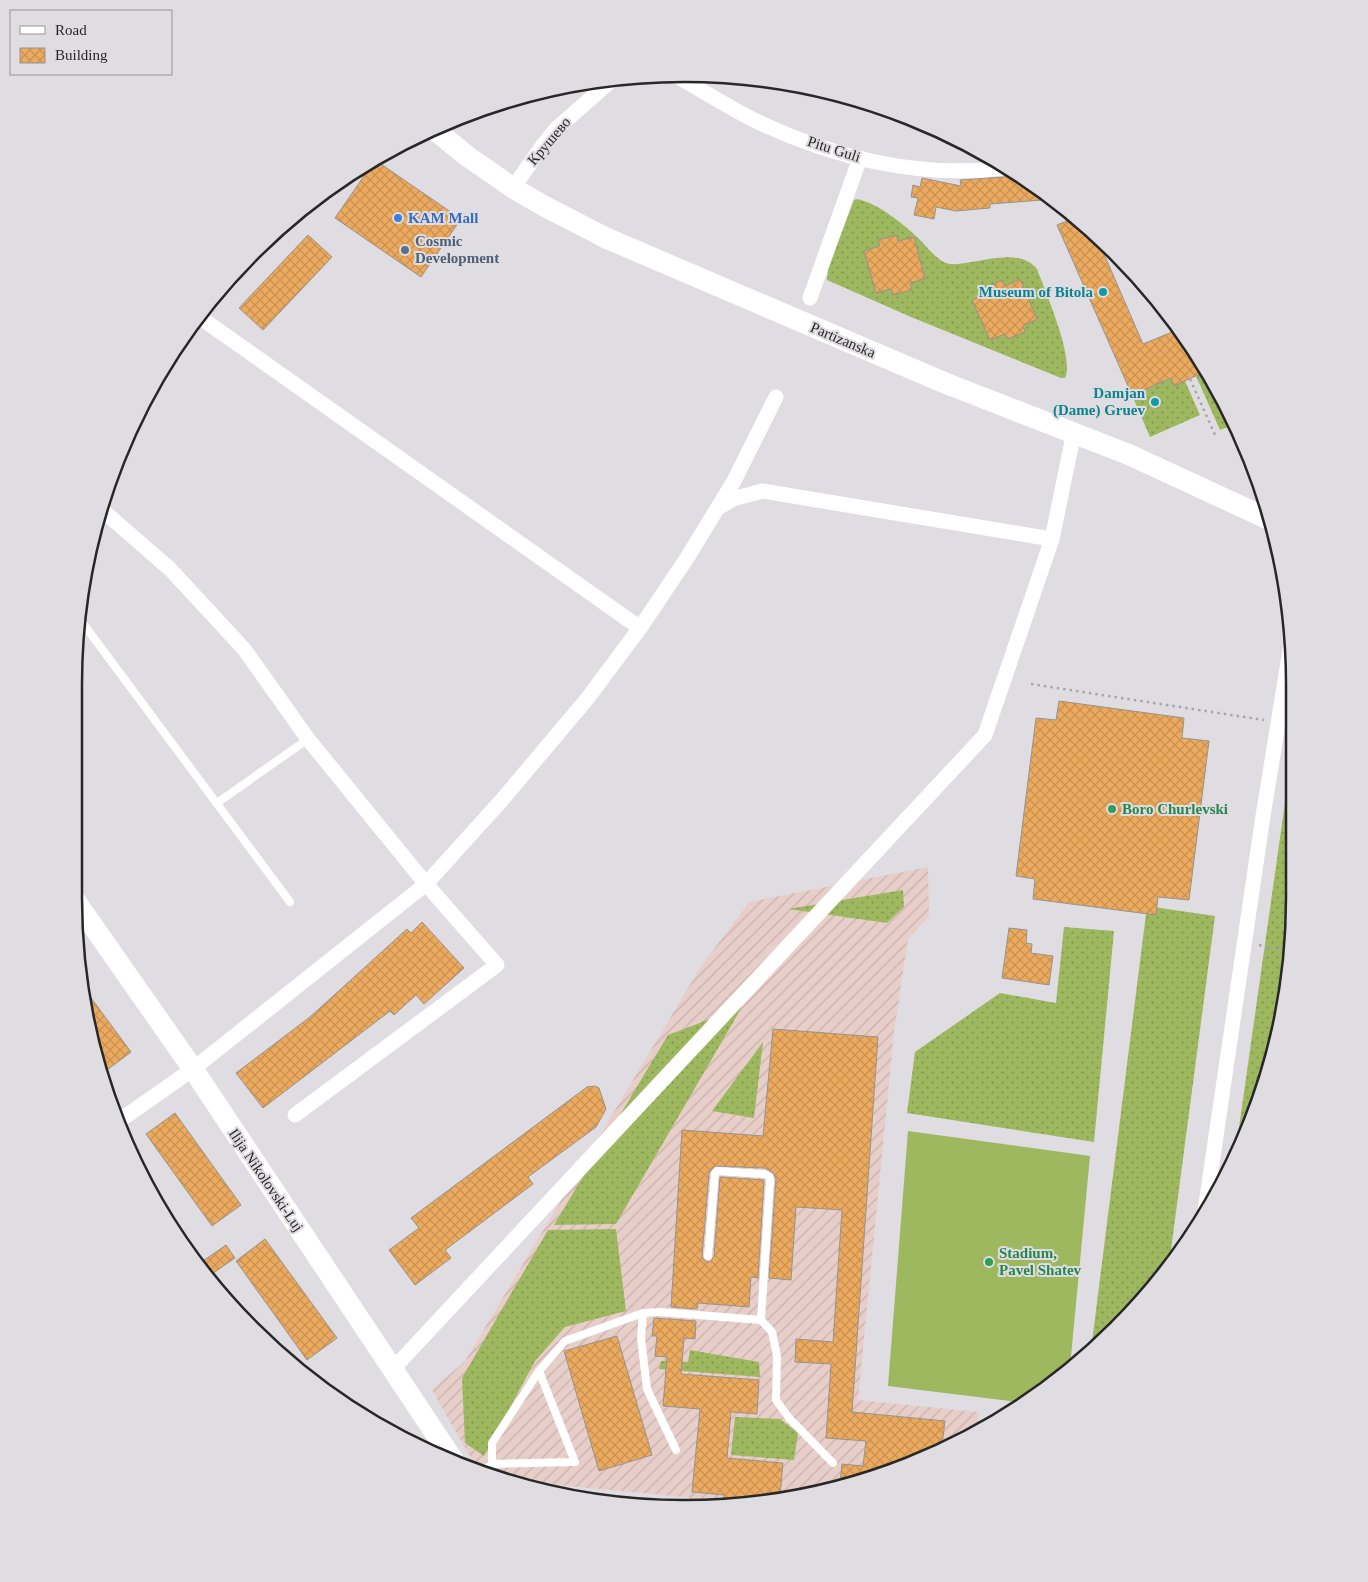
<svg xmlns="http://www.w3.org/2000/svg" width="1368" height="1582" viewBox="0 0 1368 1582" font-family="'Times New Roman',serif">
	<style>
		.industrial { fill: url(#industrial-furrows) }
		.grass { fill: url(#grass-dots) }
		.pitch { fill: #9eb860 }
		.building { fill: url(#building-cross-hatch); stroke: #969390 }
		.lines { fill: none; stroke-linecap: round; stroke-linejoin: round }
		.path { stroke: #a7a6a9; stroke-width: 2.5; stroke-dasharray: 2.5 4; stroke-linecap: butt }
		.lane { stroke: #fff; stroke-width: 8 }
		.street { stroke: #fff; stroke-width: 15 }
		.secondary { stroke: #fff; stroke-width: 21 }
		.shop-dot { fill: #3f7fe0; stroke: #dfdde1; stroke-width: 2 }
		.service-dot { fill: #5c6f8a; stroke: #dfdde1; stroke-width: 2 }
		.culture-dot { fill: #0f9aa8; stroke: #dfdde1; stroke-width: 2 }
		.leisure-dot { fill: #2e9e5b; stroke: #dfdde1; stroke-width: 2 }
		.labels { text-anchor: middle; stroke-width: 4; stroke-linejoin: round; paint-order: stroke }
		.street-label { font-size: 15px; fill: #282728; stroke: #dfdde1 }
		.shop-label { font-size: 15px; font-weight: bold; fill: #366cbe; stroke: #dfdde1; text-anchor: start }
		.service-label { font-size: 15px; font-weight: bold; fill: #4e5e75; stroke: #dfdde1; text-anchor: start }
		.culture-label { font-size: 15px; font-weight: bold; fill: #0d838f; stroke: #dfdde1; text-anchor: end }
		.leisure-label { font-size: 15px; font-weight: bold; fill: #27864d; stroke: #dfdde1; text-anchor: start }
		.rim { fill: none; stroke: #282728; stroke-width: 2.5 }
	</style>
	<defs>
		<pattern id="industrial-furrows" width="10" height="10" patternUnits="userSpaceOnUse" patternTransform="scale(1.25)"><rect width="10" height="10" fill="#e8cec9"/><path d="M-1 1l2-2M0 10L10 0M9 11l2-2" fill="none" stroke="#c7b1ad"/></pattern>
		<pattern id="grass-dots" width="8" height="8" patternUnits="userSpaceOnUse" patternTransform="scale(1.25)"><rect width="8" height="8" fill="#9eb860"/><path d="M2 2h.1M6 6h.1" fill="none" stroke="#81964f" stroke-width="1.8" stroke-linecap="round"/></pattern>
		<pattern id="building-cross-hatch" width="8" height="8" patternUnits="userSpaceOnUse" patternTransform="scale(1.25)"><rect width="8" height="8" fill="#ecaa5e"/><path d="M0 0l8 8M0 8l8-8" fill="none" stroke="#ca9252"/></pattern>
	</defs>
	<rect width="100%" height="100%" fill="#dfdde1"/>
	<polygon class="industrial" points="928,867 929,917 908,939 894,1032 858,1400 979,1412 978,1428 880,1476 745,1503 527,1482 477,1469 432,1390 465,1361 700,968 749,902"/>
	<g class="grass">
		<path d="M857,199C878,203 905,225 920,240C928,248 935,258 946,263C951,265 959,264 965,263C988,260 1021,249 1037,269C1045,291 1075,359 1065,378H1061L911,317L827,280L828,269L854,200Z"/>
		<polygon points="1202,365 1212,379 1233,425 1220,430 1196,376 1202,373 1199,366"/>
		<polygon points="1171,378 1174,385 1185,381 1200,415 1150,437 1132,395"/>
		<polygon points="1293,746 1294,898 1282,1017 1248,1131 1235,1156"/>
		<polygon points="903,890 904,907 887,923 788,909"/>
		<polygon points="1147,906 1215,916 1169,1265 1115,1330 1091,1350"/>
		<polygon points="1064,927 1114,931 1094,1142 907,1113 915,1052 1000,993 1056,1003"/>
		<polygon points="742,1007 616,1224 554,1225 668,1035"/>
		<polygon points="763,1042 754,1118 712,1111"/>
		<polygon points="616,1229 626,1311 565,1327 535,1361 484,1456 465,1443 462,1378 548,1230"/>
		<polygon points="690,1350 759,1362 760,1377 659,1369 661,1361 688,1362"/>
		<polygon points="735,1417 780,1419 798,1433 794,1460 731,1455"/>
		<polygon points="571,1494 647,1504 604,1503"/>
	</g>
	<polygon class="pitch" points="908,1131 1090,1156 1070,1367 1026,1403 888,1386"/>
	<g class="building">
		<polygon points="375,160 461,219 421,277 335,218"/>
		<polygon points="1018,176 1042,191 1043,200 990,204 990,208 956,211 936,207 934,219 914,215 918,198 911,197 913,185 920,187 922,178 961,186 960,180"/>
		<polygon points="1074,218 1111,251 1104,254 1143,344 1177,330 1202,365 1199,366 1202,373 1174,386 1171,378 1132,395 1057,225"/>
		<polygon points="308,235 332,257 263,330 239,308"/>
		<polygon points="897,235 898,241 914,237 925,279 910,283 912,290 893,295 891,289 876,293 864,251 880,246 878,240"/>
		<polygon points="1020,279 1037,319 1023,326 1025,332 1008,339 1005,334 990,340 972,300 987,294 985,288 1002,280 1005,286"/>
		<polygon points="1059,701 1184,718 1182,738 1209,741 1189,900 1158,897 1156,915 1033,899 1035,879 1016,876 1036,718 1056,720"/>
		<polygon points="422,922 464,968 424,1004 416,995 394,1015 390,1011 263,1108 236,1073 310,1017 407,929 411,933"/>
		<polygon points="1009,928 1027,930 1026,943 1032,944 1031,953 1053,956 1049,985 1002,978"/>
		<polygon points="86,991 131,1052 103,1073 94,1056"/>
		<polygon points="773,1029 878,1037 852,1412 945,1421 942,1445 880,1476 840,1484 842,1464 863,1466 866,1441 826,1438 831,1364 795,1362 796,1339 833,1342 842,1210 796,1207 791,1280 769,1278 776,1179 774,1174 765,1168 715,1166 709,1173 702,1256 703,1259 707,1262 711,1261 714,1256 720,1177 764,1180 758,1278 751,1277 749,1307 698,1303 697,1309 671,1307 682,1130 763,1136"/>
		<polygon points="595,1086 599,1088 606,1109 596,1127 528,1177 533,1184 445,1250 451,1258 415,1285 389,1250 419,1228 411,1218 587,1087"/>
		<polygon points="175,1113 241,1205 212,1226 146,1134"/>
		<polygon points="265,1239 337,1338 307,1360 236,1261"/>
		<polygon points="226,1245 235,1258 209,1276 200,1263"/>
		<polygon points="654,1318 696,1321 695,1339 684,1338 681,1374 759,1380 757,1414 731,1412 727,1458 783,1463 780,1496 734,1505 723,1504 724,1495 692,1492 700,1409 663,1406 667,1357 655,1356 657,1336 652,1336"/>
		<polygon points="617,1336 652,1455 599,1471 564,1351"/>
	</g>
	<g class="lines">
		<g class="path">
			<polyline points="1190,379 1216,437"/>
			<polyline points="1031,684 1264,720"/>
			<polyline points="1259,945 1289,952"/>
		</g>
		<g class="lane">
			<polyline points="79,618 290,902"/>
			<polyline points="217,803 308,739"/>
			<polyline points="708,1256 715,1173 717,1171 765,1174 769,1176 770,1179 761,1320"/>
			<polyline points="643,1313 641,1338 647,1389 676,1450"/>
			<polyline points="492,1464 492,1443 539,1371 565,1341 643,1313 660,1312 761,1320 772,1332 777,1356 776,1400 789,1418 833,1463"/>
			<polyline points="483,1470 492,1464 575,1462 539,1371"/>
		</g>
		<g class="street">
			<path d="M678,77C703,91 728,107 754,120C830,157 919,179 1004,168"/>
			<polyline points="513,188 543,145 556,129 613,79"/>
			<polyline points="810,298 860,158"/>
			<polyline points="198,316 640,628"/>
			<polyline points="718,508 733,499 762,491 1052,539"/>
			<polyline points="101,509 170,569 244,649 308,739 426,884 497,965 295,1115"/>
			<polyline points="119,1121 193,1069 426,884 501,801 587,699 640,628 687,558 734,481 776,397"/>
			<polyline points="1205,1211 1263,816 1292,638"/>
			<polyline points="393,1369 985,735 1052,539 1074,432"/>
		</g>
		<g class="secondary">
			<polyline points="435,130 467,156 513,188 544,206 606,238 945,383 1130,455 1268,519"/>
			<polyline points="74,899 193,1069 455,1463"/>
		</g>
	</g>
	<circle class="shop-dot" cx="398" cy="218" r="5"/>
	<circle class="service-dot" cx="405" cy="250" r="5"/>
	<g class="culture-dot">
		<circle cx="1103" cy="292" r="5"/>
		<circle cx="1155" cy="402" r="5"/>
	</g>
	<g class="leisure-dot">
		<circle cx="1112" cy="809" r="5"/>
		<circle cx="989" cy="1262" r="5"/>
	</g>
	<g class="labels">
		<g class="street-label">
			<text transform="translate(549 141) rotate(-50)" y="5">Крушево</text>
			<text transform="translate(834 149) rotate(18)" y="5">Pitu Guli</text>
			<text transform="translate(843 340) rotate(23)" y="5">Partizanska</text>
			<text transform="translate(266 1180) rotate(56)" y="5">Ilija Nikolovski-Luj</text>
		</g>
		<g class="shop-label">
			<text x="408" y="223">KAM Mall</text>
		</g>
		<g class="service-label">
			<text x="415" y="246">Cosmic<tspan x="415" dy="17">Development</tspan></text>
		</g>
		<g class="culture-label">
			<text x="1093" y="297">Museum of Bitola</text>
			<text x="1145" y="398">Damjan<tspan x="1145" dy="17">(Dame) Gruev</tspan></text>
		</g>
		<g class="leisure-label">
			<text x="1122" y="814">Boro Churlevski</text>
			<text x="999" y="1258">Stadium,<tspan x="999" dy="17">Pavel Shatev</tspan></text>
		</g>
	</g>
	<path d="M0 0H1368V1582H0ZM684 82H684A602 602 0 0 1 1286 684V898A602 602 0 0 1 684 1500H684A602 602 0 0 1 82 898V684A602 602 0 0 1 684 82Z" fill="#dfdde1" fill-rule="evenodd"/>
	<path class="rim" d="M684 82H684A602 602 0 0 1 1286 684V898A602 602 0 0 1 684 1500H684A602 602 0 0 1 82 898V684A602 602 0 0 1 684 82Z"/>
	<rect x="10" y="10" width="162" height="65" fill="#dfdde1" stroke="#969497"/>
	<rect x="20" y="26" width="25" height="8" fill="#ffffff" stroke="#969497"/>
	<text x="55" y="35" font-size="15" fill="#282728">Road</text>
	<rect x="20" y="48" width="25" height="15" fill="url(#building-cross-hatch)" stroke="#969497"/>
	<text x="55" y="60" font-size="15" fill="#282728">Building</text>
</svg>
